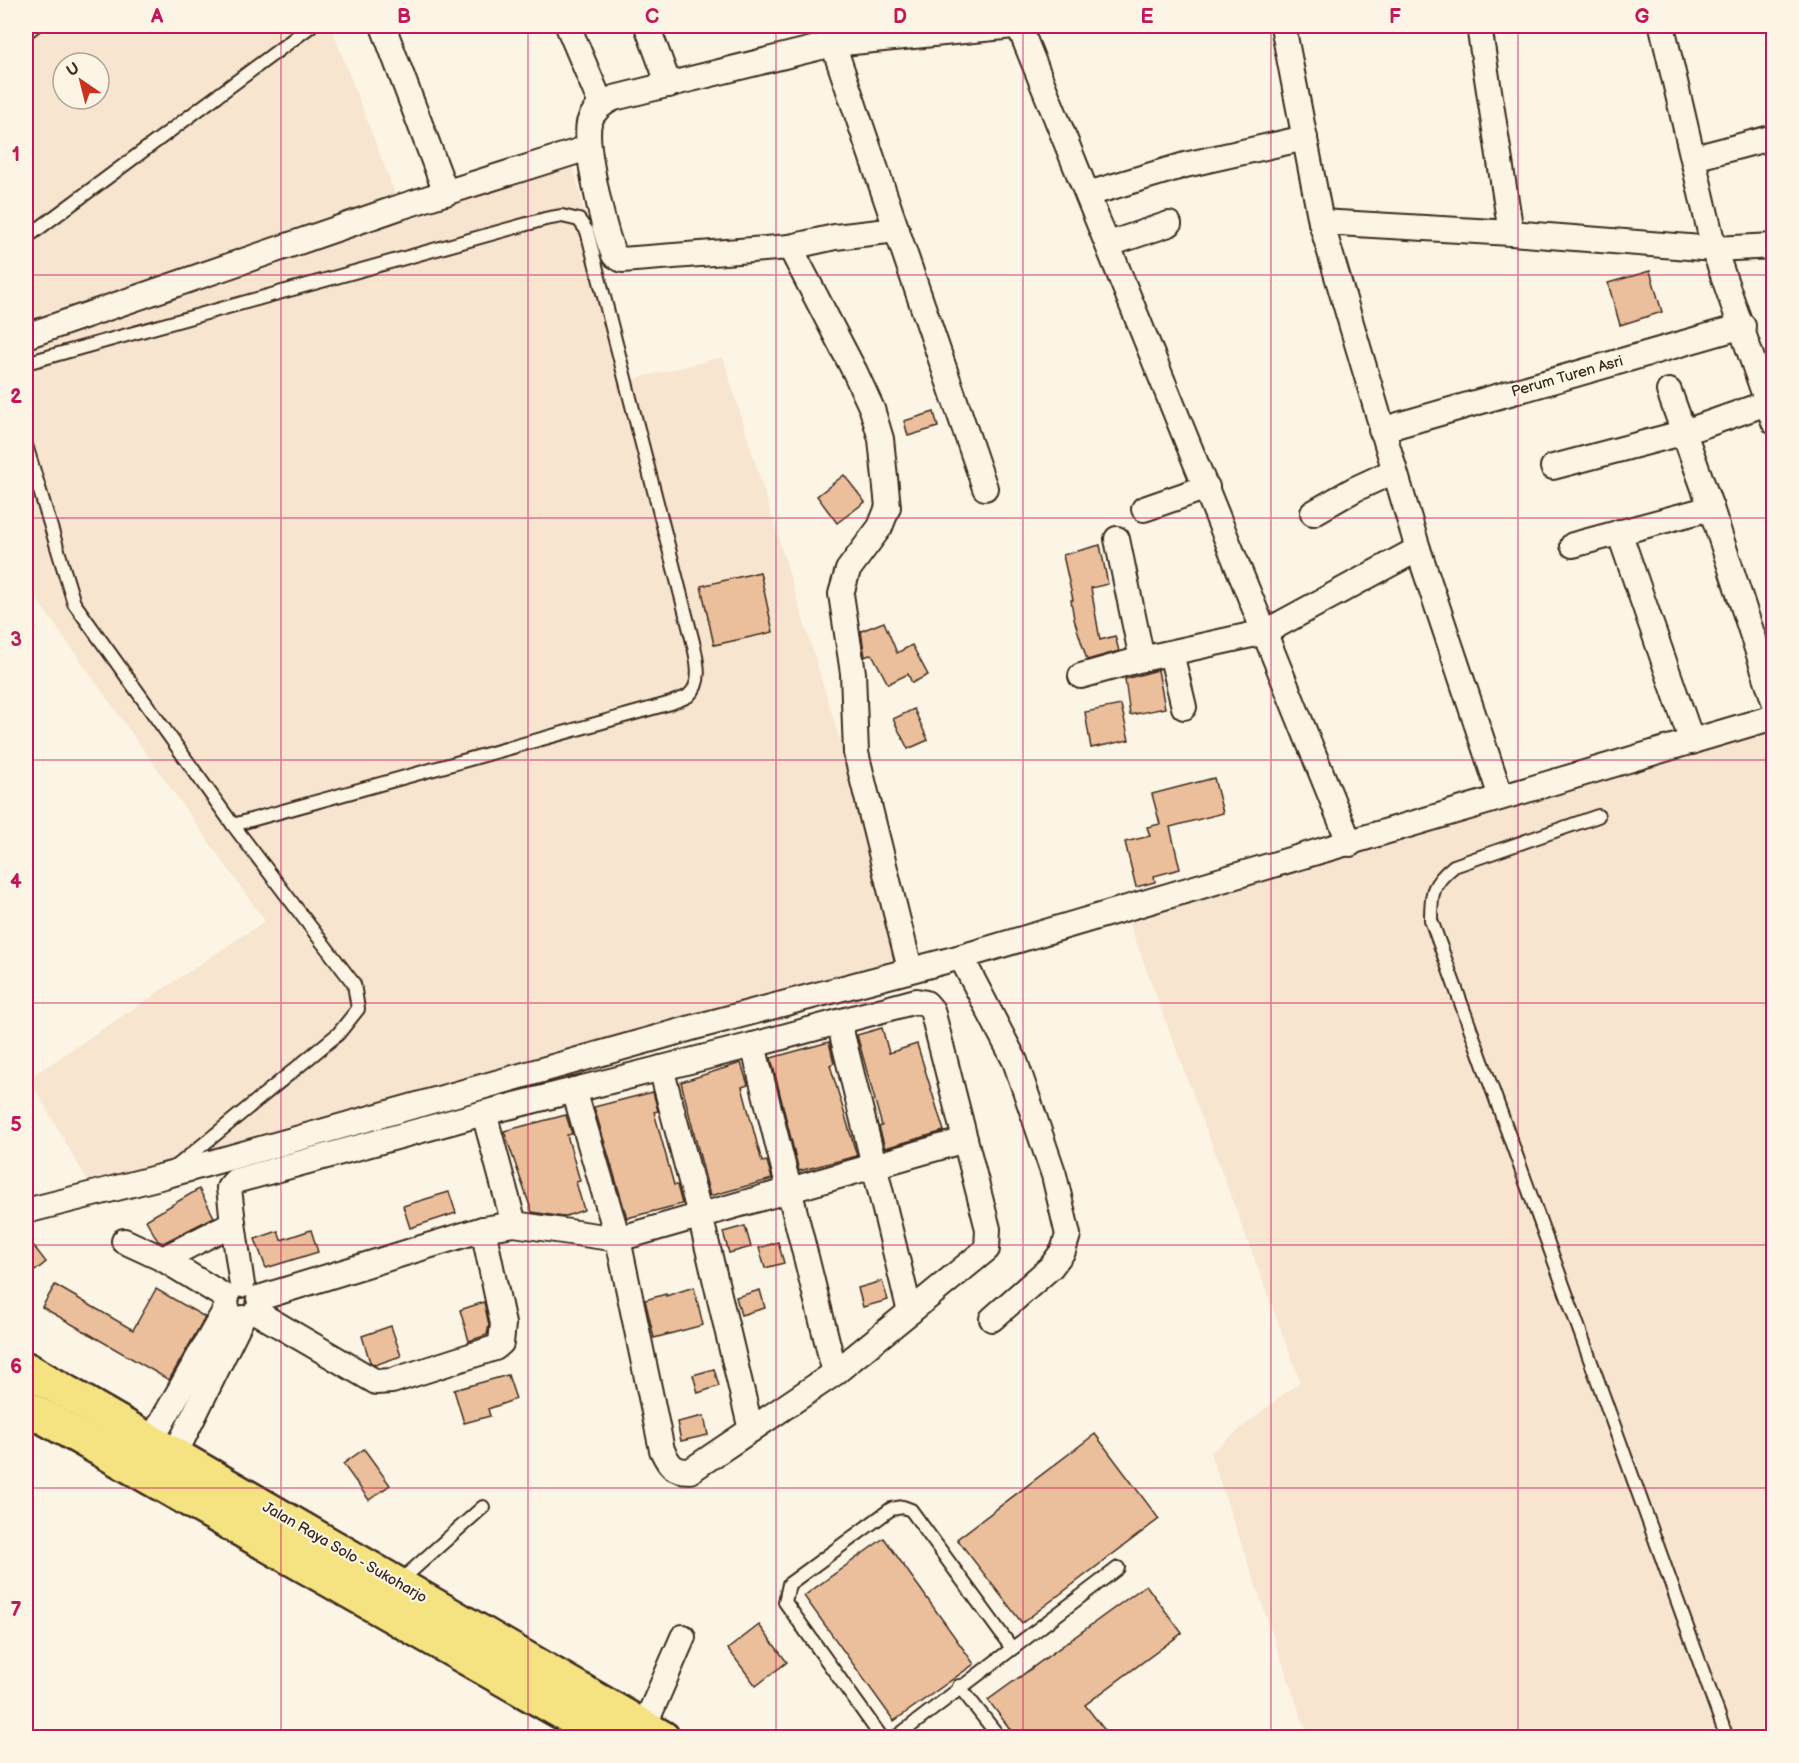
<svg xmlns="http://www.w3.org/2000/svg" width="1799" height="1763" viewBox="0 0 1799 1763" font-family="'Balsamiq Sans',sans-serif">
	<style>
		.built { fill: #f7e5cf; fill-rule: evenodd }
		.building { fill: #ecbf9c; stroke: #3b2a1e; stroke-width: 1.5 }
		.lines { fill: none; stroke-linecap: round; stroke-linejoin: round }
		.service-casing { stroke: #3b2a1e; stroke-width: 16 }
		.minor-casing { stroke: #3b2a1e; stroke-width: 28 }
		.primary-casing { stroke: #3b2a1e; stroke-width: 38 }
		.service { stroke: #fcf5e5; stroke-width: 12 }
		.minor { stroke: #fcf5e5; stroke-width: 24 }
		.primary { stroke: #f5e382; stroke-width: 33 }
		.grid { fill: none; stroke: #c2185b; stroke-width: 1.5; stroke-opacity: 0.55 }
		.labels { text-anchor: middle; stroke-width: 4.5; stroke-linejoin: round; paint-order: stroke }
		.street-label { font-size: 15px; fill: #3b2a1e; stroke: #fcf5e5 }
		.neatline { fill: none; stroke: #c2185b; stroke-width: 2 }
		.grid-label { font-size: 20px; text-anchor: middle; font-weight: bold; fill: #c2185b }
	</style>
	<rect width="100%" height="100%" fill="#fcf5e5"/>
	<filter id="ink" filterUnits="userSpaceOnUse"><feTurbulence type="fractalNoise" baseFrequency=".0167" numOctaves="2"/><feDisplacementMap in="SourceGraphic" scale="12" xChannelSelector="R" yChannelSelector="G"/><feConvolveMatrix kernelMatrix="1 2 1 2 8 2 1 2 1" color-interpolation-filters="sRGB"/></filter>
	<g filter="url(#ink)">
		<g class="built">
			<path d="M26,26H331L400,207L570,154L626,381L723,357L910,969L95,1194L29,1078L265,921L26,584ZM63,63H99V99H63Z"/>
			<polygon points="26,612 39,629 26,640"/>
			<polygon points="1773,718 1773,1737 1308,1737 1210,1453 1300,1381 1124,910"/>
		</g>
		<g class="building">
			<polygon points="1650,271 1662,312 1620,325 1608,283"/>
			<polygon points="934,412 938,427 908,436 904,421"/>
			<polygon points="844,475 865,502 837,523 817,496"/>
			<polygon points="1100,545 1108,584 1091,588 1100,640 1115,636 1119,651 1087,660 1074,619 1071,600 1073,600 1063,555"/>
			<polygon points="760,572 773,632 714,645 701,586"/>
			<polygon points="884,622 897,653 912,645 928,675 912,683 908,674 888,684 872,654 865,657 861,631"/>
			<polygon points="1158,670 1165,708 1130,715 1125,679"/>
			<polygon points="1121,705 1129,740 1091,748 1085,712"/>
			<polygon points="914,709 928,740 908,749 893,719"/>
			<polygon points="1214,778 1223,813 1170,827 1180,869 1154,876 1155,882 1136,887 1125,842 1150,836 1147,827 1160,824 1152,794"/>
			<polygon points="882,1028 889,1053 917,1044 944,1131 885,1148 879,1127 882,1126 857,1035"/>
			<polygon points="829,1042 834,1063 830,1065 857,1156 799,1171 771,1058"/>
			<polygon points="741,1063 748,1085 742,1087 762,1162 767,1161 772,1179 710,1196 681,1082"/>
			<polygon points="653,1092 658,1111 654,1112 674,1185 677,1185 682,1204 627,1218 594,1107"/>
			<polygon points="566,1115 572,1134 567,1135 580,1181 576,1182 584,1210 563,1217 532,1212 504,1131"/>
			<polygon points="199,1189 214,1217 163,1243 158,1241 146,1220"/>
			<polygon points="449,1192 456,1213 410,1228 403,1206"/>
			<polygon points="745,1226 751,1247 729,1253 723,1232"/>
			<polygon points="311,1230 318,1252 266,1268 255,1239 278,1231 281,1240"/>
			<polygon points="26,1236 46,1262 26,1278"/>
			<polygon points="778,1242 784,1263 765,1268 759,1248"/>
			<polygon points="882,1281 888,1300 863,1307 858,1288"/>
			<polygon points="55,1285 133,1330 156,1289 205,1317 169,1380 42,1307"/>
			<polygon points="694,1287 703,1325 654,1338 645,1300 666,1294 666,1296"/>
			<polygon points="760,1290 765,1308 741,1315 736,1297"/>
			<polygon points="484,1302 489,1325 487,1335 469,1341 460,1310"/>
			<polygon points="391,1326 401,1356 375,1365 370,1362 362,1336"/>
			<polygon points="714,1369 719,1386 698,1393 693,1375"/>
			<polygon points="508,1375 516,1399 488,1409 490,1416 464,1423 454,1390"/>
			<polygon points="704,1416 708,1435 681,1441 677,1422"/>
			<polygon points="1095,1434 1159,1519 1022,1623 957,1539"/>
			<polygon points="364,1449 390,1485 369,1500 343,1464"/>
			<polygon points="884,1538 974,1664 894,1721 804,1596"/>
			<polygon points="1146,1585 1182,1633 1085,1705 1110,1737 1016,1737 988,1700"/>
			<polygon points="759,1625 787,1662 756,1686 728,1649"/>
		</g>
		<g class="lines">
			<g class="service-casing">
				<g id="service">
					<polyline points="26,33 35,26"/>
					<polyline points="26,238 311,26"/>
					<path d="M26,363L545,219L562,216L579,220L587,231L693,642C696,657 704,682 689,695C685,699 676,700 671,703L233,825"/>
					<polyline points="26,445 74,603 233,825 354,984 358,1009 338,1034 177,1166"/>
					<path d="M1598,816L1454,866C1432,884 1431,892 1431,920L1727,1738"/>
					<polyline points="399,1582 483,1507"/>
					<polyline points="959,1686 1000,1738"/>
					<polyline points="882,1738 785,1602 789,1584 891,1509 903,1507 911,1510 1011,1647"/>
					<polyline points="895,1738 1118,1568"/>
				</g>
			</g>
			<g class="minor-casing">
				<g id="minor">
					<polyline points="383,26 446,193"/>
					<polyline points="568,26 601,104"/>
					<polyline points="647,26 669,85"/>
					<polyline points="1019,26 1350,844"/>
					<polyline points="1283,26 1321,222 1418,549 1501,797"/>
					<polyline points="1479,26 1511,233"/>
					<polyline points="1662,26 1714,249 1774,422"/>
					<polyline points="833,44 985,488"/>
					<polyline points="1694,158 1774,137"/>
					<polyline points="1088,194 1185,165 1305,138"/>
					<polyline points="1321,222 1511,233 1714,249 1774,246"/>
					<polyline points="1109,244 1169,224"/>
					<polyline points="790,247 835,237 897,230"/>
					<polyline points="26,336 400,207 588,148"/>
					<polyline points="1669,391 1711,508 1774,701"/>
					<polyline points="1381,430 1743,326"/>
					<polyline points="1553,467 1682,433 1767,403"/>
					<polyline points="1144,509 1207,487"/>
					<polyline points="1313,513 1355,489 1394,471"/>
					<polyline points="1619,532 1692,742"/>
					<polyline points="1117,539 1142,659"/>
					<polyline points="1573,545 1711,508"/>
					<polyline points="1171,653 1184,707"/>
					<polyline points="1081,676 1142,659 1265,632 1418,549"/>
					<polyline points="961,957 1015,1061 1054,1175 1068,1235 1063,1251 1051,1267 992,1319"/>
					<path d="M910,969L856,753L853,673L841,594L848,570L880,527L888,507L881,439L872,409L855,372L790,247L622,260L614,255C604,232 584,146 589,123C593,110 602,103 614,98L833,44L1014,26"/>
					<polyline points="839,1022 910,1312"/>
					<polyline points="661,1068 700,1215 751,1430"/>
					<path d="M574,1090L618,1239L662,1450C669,1465 673,1471 690,1471L835,1373L987,1249L988,1229L932,1010L926,1003L916,1001L753,1045L835,1373"/>
					<polyline points="484,1113 514,1224"/>
					<polyline points="26,1211 164,1176 695,1027 961,957 1774,717"/>
					<polyline points="233,1223 229,1188 235,1181 484,1113 753,1045"/>
					<polyline points="124,1241 163,1259 227,1298"/>
					<polyline points="163,1259 233,1223 242,1285"/>
					<polyline points="259,1298 483,1229 514,1224 618,1239 965,1140"/>
					<polyline points="256,1312 376,1382 392,1381 495,1348 501,1343 503,1324 483,1229"/>
					<polyline points="151,1441 227,1307"/>
					<polyline points="175,1454 242,1318"/>
					<polyline points="644,1727 683,1637"/>
				</g>
			</g>
			<g class="primary-casing">
				<g id="primary">
					<polyline points="26,1369 663,1738"/>
					<polyline points="26,1407 607,1738"/>
				</g>
			</g>
			<use href="#service" class="service"/>
			<use href="#minor" class="minor"/>
			<use href="#primary" class="primary"/>
		</g>
	</g>
	<path class="grid" d="M281,26V1738M528,26V1738M776,26V1738M1023,26V1738M1271,26V1738M1518,26V1738M26,275H1774M26,518H1774M26,760H1774M26,1003H1774M26,1245H1774M26,1488H1774"/>
	<g class="labels">
		<g class="street-label">
			<text transform="translate(1567 376) rotate(-16)" y="5">Perum Turen Asri</text>
			<text transform="translate(345 1552) rotate(30)" y="5">Jalan Raya Solo - Sukoharjo</text>
		</g>
	</g>
	<rect width="1799" height="1763" fill="none" stroke="#fcf5e5" stroke-width="66"/>
	<g transform="translate(81 81) rotate(325)"><circle r="28" fill="#fcf5e5" stroke="#afa495" stroke-width="1.5"/>
	<path d="M0-4.5L10 22L0 15L-10 22Z" fill="#c8321e"/>
	<text y="-9" font-size="16" font-weight="bold" text-anchor="middle" fill="#3b2a1e">U</text>
	</g>
	<rect x="33" y="33" width="1733" height="1697" class="neatline"/>
	<g class="grid-label">
		<text x="157" y="23">A</text>
		<text x="404" y="23">B</text>
		<text x="652" y="23">C</text>
		<text x="900" y="23">D</text>
		<text x="1147" y="23">E</text>
		<text x="1395" y="23">F</text>
		<text x="1642" y="23">G</text>
		<text x="16" y="161">1</text>
		<text x="16" y="403">2</text>
		<text x="16" y="646">3</text>
		<text x="16" y="888">4</text>
		<text x="16" y="1131">5</text>
		<text x="16" y="1373">6</text>
		<text x="16" y="1616">7</text>
	</g>
</svg>
